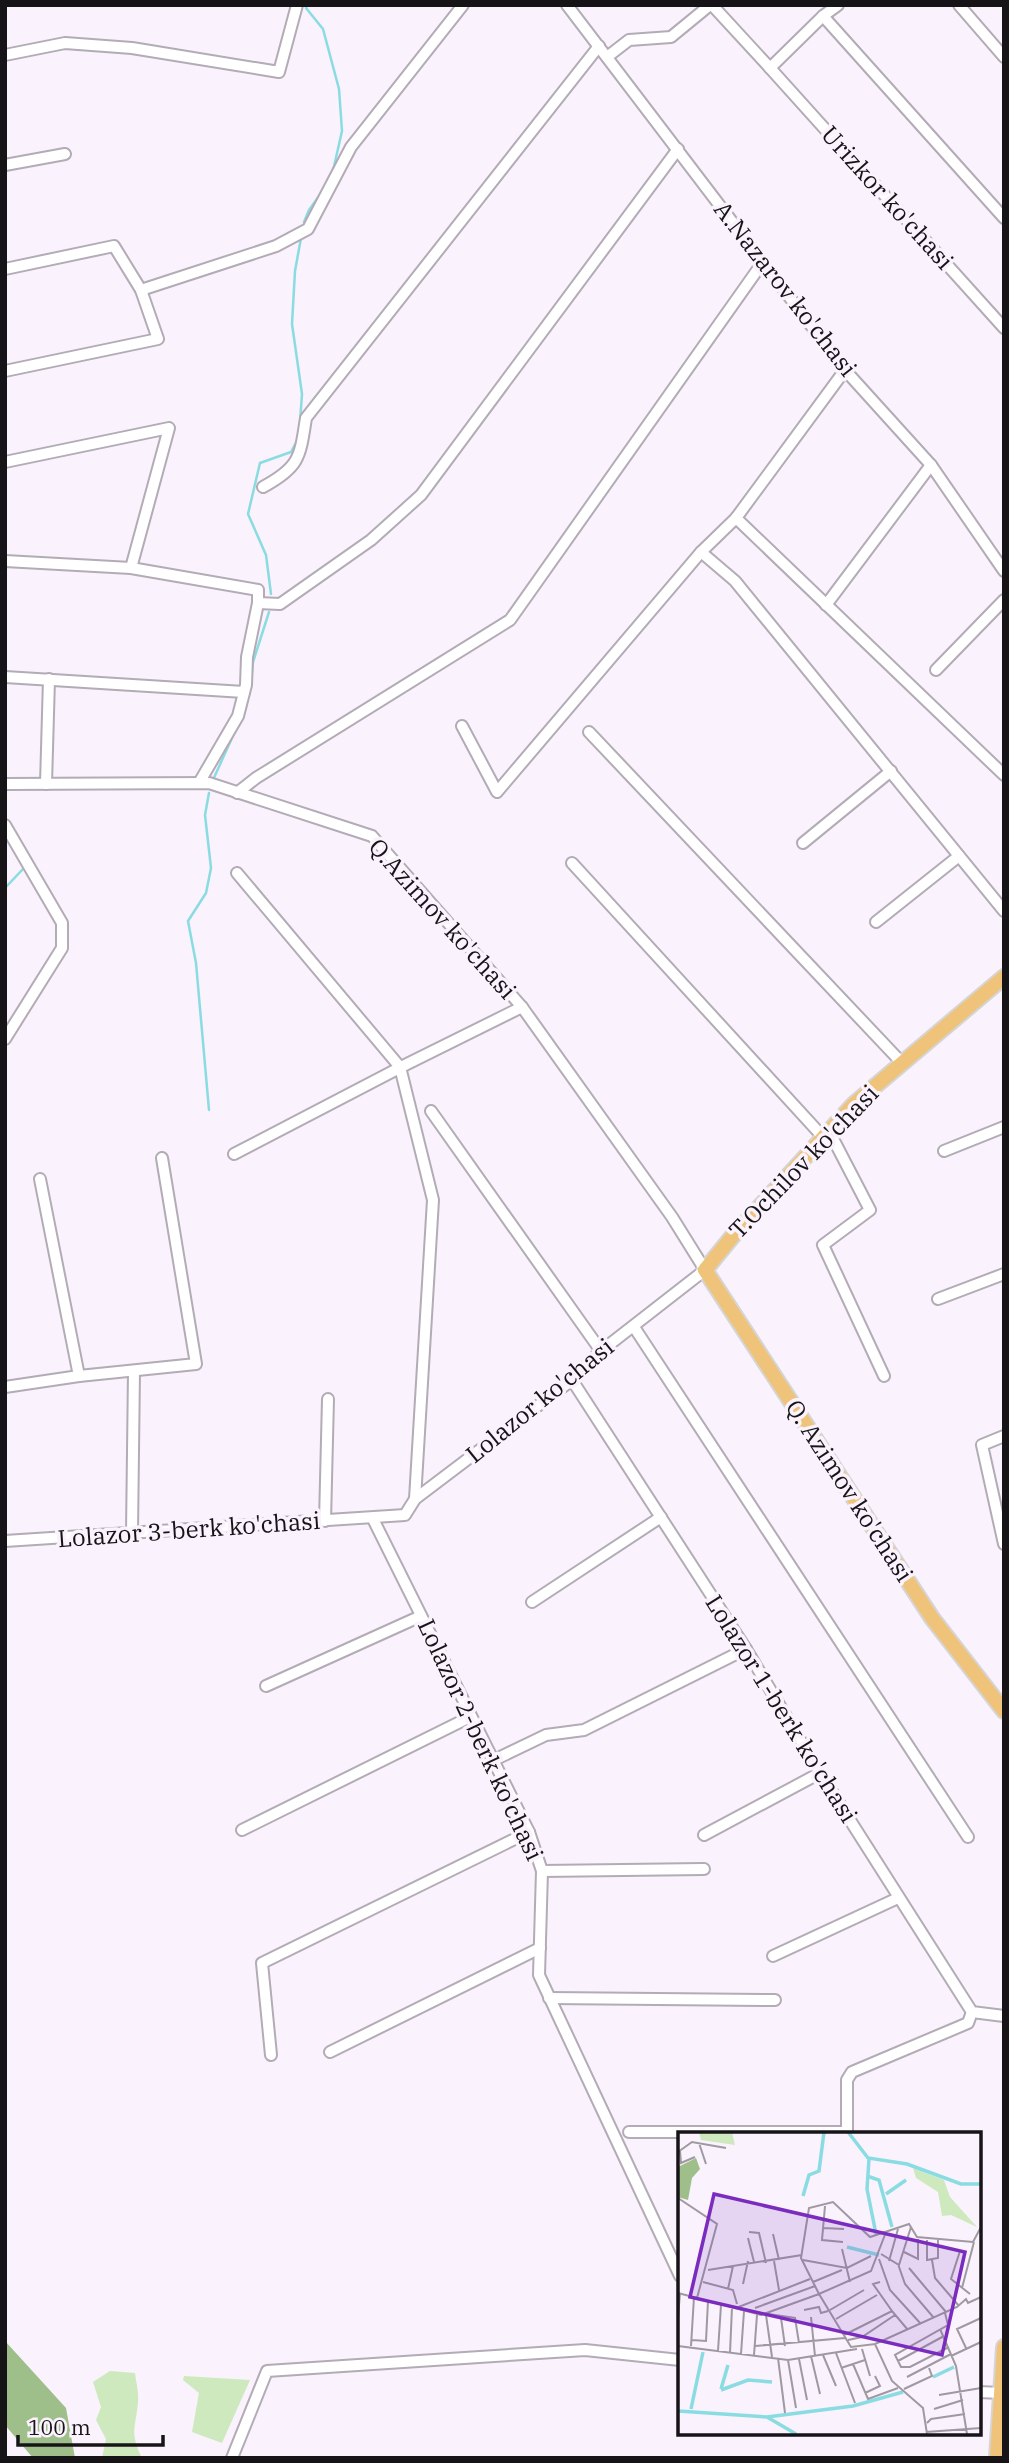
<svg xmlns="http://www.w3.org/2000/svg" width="1009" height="2463" viewBox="0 0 1009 2463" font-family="'IBM Plex Serif',serif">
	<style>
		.green { fill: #cee9bd }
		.forest { fill: #9ebe8a }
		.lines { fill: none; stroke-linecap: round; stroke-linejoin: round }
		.stream { stroke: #89dce2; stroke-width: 2.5 }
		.minor-casing { stroke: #b3abb5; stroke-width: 14 }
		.major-casing { stroke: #d5d5d5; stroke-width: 18 }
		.minor { stroke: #fff; stroke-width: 10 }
		.major { stroke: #efc379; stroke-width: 14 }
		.labels { text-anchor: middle; stroke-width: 7; stroke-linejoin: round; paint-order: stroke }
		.street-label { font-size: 24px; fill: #171418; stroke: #faf2fc }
		.inset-river { fill: none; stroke: #89dce2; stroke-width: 3.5 }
		.inset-road { fill: none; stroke: #9f99a1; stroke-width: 2 }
		.view { fill: #7b2cbf; fill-opacity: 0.15; stroke: #7b2cbf; stroke-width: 3.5 }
		.inset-edge { fill: none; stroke: #171418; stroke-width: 3.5 }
	</style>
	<rect width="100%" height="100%" fill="#faf2fc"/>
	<g class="green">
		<path d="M110,2371L135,2373C136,2382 139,2392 138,2402C136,2427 129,2432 142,2458H102L106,2439L96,2420L101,2407L93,2382Z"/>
		<polygon points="184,2376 250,2380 222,2443 192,2432 199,2393 183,2380"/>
	</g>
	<polygon class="forest" points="5,2341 66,2408 75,2458 33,2458 5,2425"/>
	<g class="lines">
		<g class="stream">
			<polyline points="307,5 306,8 323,29 339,89 342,131 333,171"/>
			<polyline points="304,222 309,210 322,192"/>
			<polyline points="300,422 302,394 292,324 295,271 301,238"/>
			<polyline points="271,594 266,555 248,514 260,463 291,452 298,439"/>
			<polyline points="252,673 253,662 269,612"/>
			<polyline points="244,714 249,693"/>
			<polyline points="213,780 236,729"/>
			<polyline points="5,888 23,869"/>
			<polyline points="209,1110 196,963 188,921 206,893 211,868 205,815 209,793"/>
		</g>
		<g class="minor-casing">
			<g id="minor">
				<polyline points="567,5 845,370 931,465 1004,571"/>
				<polyline points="712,5 770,68 1004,328"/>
				<polyline points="959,5 1004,57"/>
				<polyline points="823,16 1004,218"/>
				<polyline points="5,55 65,43 132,48 279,72 297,5"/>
				<polyline points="607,57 629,40 671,37 710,5"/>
				<polyline points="770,68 823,16 838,5"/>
				<polyline points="5,165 65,154"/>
				<polyline points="5,269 114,246 141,290 158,339 5,371"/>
				<polyline points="141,290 276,246 308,229 351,147 463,5"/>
				<polyline points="845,370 736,518 701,552 735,581 1004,911"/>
				<polyline points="5,462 169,428 131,568"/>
				<path d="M263,487C300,467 300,457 306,418L599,46"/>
				<polyline points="736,518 1004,775"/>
				<polyline points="5,561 131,568 258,590 258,603 247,657 246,685 238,716 199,783"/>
				<polyline points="258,603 280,604 371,540 421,495 678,149"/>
				<polyline points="826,605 931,465"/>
				<polyline points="936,670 1004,600"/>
				<polyline points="5,677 244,692"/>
				<polyline points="462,726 497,792 701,552"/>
				<polyline points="589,732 902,1063"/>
				<polyline points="5,784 209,783 372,836 522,1007 672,1217 705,1270 601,1351 572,1380 415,1499 405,1515 5,1541"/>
				<polyline points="46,784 49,679"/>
				<polyline points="237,793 256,778 510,620 763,262"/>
				<polyline points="5,825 62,923 62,948 5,1039"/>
				<polyline points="803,843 891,771"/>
				<polyline points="572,863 823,1137"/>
				<polyline points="237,873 400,1067 433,1200 415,1499"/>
				<polyline points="876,922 959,856"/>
				<polyline points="431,1111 601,1351"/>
				<polyline points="829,1131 870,1210 823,1245 884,1376"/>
				<polyline points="944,1151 1004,1127"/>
				<polyline points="234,1154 407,1064 522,1007"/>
				<polyline points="40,1179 79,1376"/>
				<polyline points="938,1299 1004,1274"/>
				<polyline points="634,1327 968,1837"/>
				<polyline points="572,1380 746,1649 820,1773 972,2012 1004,2016"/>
				<polyline points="5,1387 79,1376 196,1364 162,1158"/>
				<polyline points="1004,1436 982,1445 1004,1544"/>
				<polyline points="373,1519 529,1832 542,1871 539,1975 680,2276"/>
				<polyline points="325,1521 328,1399"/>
				<polyline points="132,1533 134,1371"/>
				<polyline points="532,1602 661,1517"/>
				<polyline points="266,1686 421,1616"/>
				<polyline points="492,1761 546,1735 584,1730 746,1649"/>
				<polyline points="242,1830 470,1717"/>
				<polyline points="704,1835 820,1773"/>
				<polyline points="542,1871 704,1869"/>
				<polyline points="773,1956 898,1898"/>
				<polyline points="549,1998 775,2000"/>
				<polyline points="330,2052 540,1948"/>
				<polyline points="271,2055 262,1963 529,1832"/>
				<polyline points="629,2132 847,2132"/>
				<polyline points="847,2134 847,2080 852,2072 968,2023 972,2012"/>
				<polyline points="979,2392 1001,2393"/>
				<polyline points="232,2458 267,2371 585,2350 680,2360"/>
			</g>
		</g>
		<g class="major-casing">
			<g id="major">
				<polyline points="1004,977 854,1104 732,1237 705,1270 932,1618 1004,1711"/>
				<polyline points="997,2458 1004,2347"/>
			</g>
		</g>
		<use href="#minor" class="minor"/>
		<use href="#major" class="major"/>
	</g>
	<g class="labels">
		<g class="street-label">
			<text transform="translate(887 198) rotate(48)" y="8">Urizkor ko'chasi</text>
			<text transform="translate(785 289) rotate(52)" y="8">A.Nazarov ko'chasi</text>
			<text transform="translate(442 919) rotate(48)" y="8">Q.Azimov ko'chasi</text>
			<text transform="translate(804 1162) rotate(-46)" y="8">T.Ochilov ko'chasi</text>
			<text transform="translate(540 1401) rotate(-39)" y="8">Lolazor ko'chasi</text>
			<text transform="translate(849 1491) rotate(57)" y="8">Q. Azimov ko'chasi</text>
			<text transform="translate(189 1530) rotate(-4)" y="8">Lolazor 3-berk ko'chasi</text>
			<text transform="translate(781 1709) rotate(58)" y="8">Lolazor 1-berk ko'chasi</text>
			<text transform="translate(480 1740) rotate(65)" y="8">Lolazor 2-berk ko'chasi</text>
		</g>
	</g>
	<g transform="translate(678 2132)">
		<rect width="303" height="303" fill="#faf2fc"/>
		<path d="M21,0H54L57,13L23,8ZM235,36L266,48L272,65L299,95L273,83L264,84L260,60L238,46Z" fill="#cee9bd"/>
		<path d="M18,26L22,37L14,46L10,68L0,65V35Z" fill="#9ebe8a"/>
		<path class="inset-river" d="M170,0L190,26L229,32L283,52H303M191,27L189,57L198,102M189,44L201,48L214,95M208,62L228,48M125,64L131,43L141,39L146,0M169,115L201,123M255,245L276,235M43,257L50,233M43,258L70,248L94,250M13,277L25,220M0,279L89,285L175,274L225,260M89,285L118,302"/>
		<path class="inset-road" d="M21,11L28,32M2,19L3,31L17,25M0,20L14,10L48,16M0,66L39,92L19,166M147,74L144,108L165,110M145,96L166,97M71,100L81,101L88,131M208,100L193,139L141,162L123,126L131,76L155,70L192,105L231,92L239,105L295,110L303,95M95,102L101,128M70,106L76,130M249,108V128L260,126V107M164,117L172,150M282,119L273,147L292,162M226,120L240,127V107M203,122L221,133L233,95M201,127L212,158L243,192M125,128L169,136L193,124M254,128L257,146L281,174M96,129L101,158M211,129L220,97M220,132L227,152L256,186M231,136L268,180M30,138L124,123M25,150L55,158L59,172M135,150L164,138M202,150L195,152L214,179M65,152L70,129M284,156L296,110M50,157L55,134M0,161L83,183L141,162L173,215L197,212L214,249L245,276L249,302M58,176L132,147M77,176L137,154M126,178L141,175L143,181L150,179M152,178L186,158M267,181L270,193L217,223L223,235H232L271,215M90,182L117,186L121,211M88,183L94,225M133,185L137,224M0,186L2,161M103,186L107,214M158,187L199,163M262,197L278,234L289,302M166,203L214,179L230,198M14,208L28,209L30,169M170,208L184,205L217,183M197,212L279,175L288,167L290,171L303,165M0,214L110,228L179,217M13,214L16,165M77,214L167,206M288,216L279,197L303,186M184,217L192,244M40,219L43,173M52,221L54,175M158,221L177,271M63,222L66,179M76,223L79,183M145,223L158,254M133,224L142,262M273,224L303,210M100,226L107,281M121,227L129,268M110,228L118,276M220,229L266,204M175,232L190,267L220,256M163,236L187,228M229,245L273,222M226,257L254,244L251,236M187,261L202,254L197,244M261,263L303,256M256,277L285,268M249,291L253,287L287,282M248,300L303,296"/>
		<path class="view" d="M36,62L287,120L264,223L12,165Z"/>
		<rect width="303" height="303" class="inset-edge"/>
	</g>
	<rect width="1009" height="2463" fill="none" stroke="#171418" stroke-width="14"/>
	<path d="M18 2435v10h145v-10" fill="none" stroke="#171418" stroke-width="3.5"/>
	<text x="28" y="2435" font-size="21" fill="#171418" stroke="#faf2fc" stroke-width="5" paint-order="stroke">100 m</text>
</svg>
